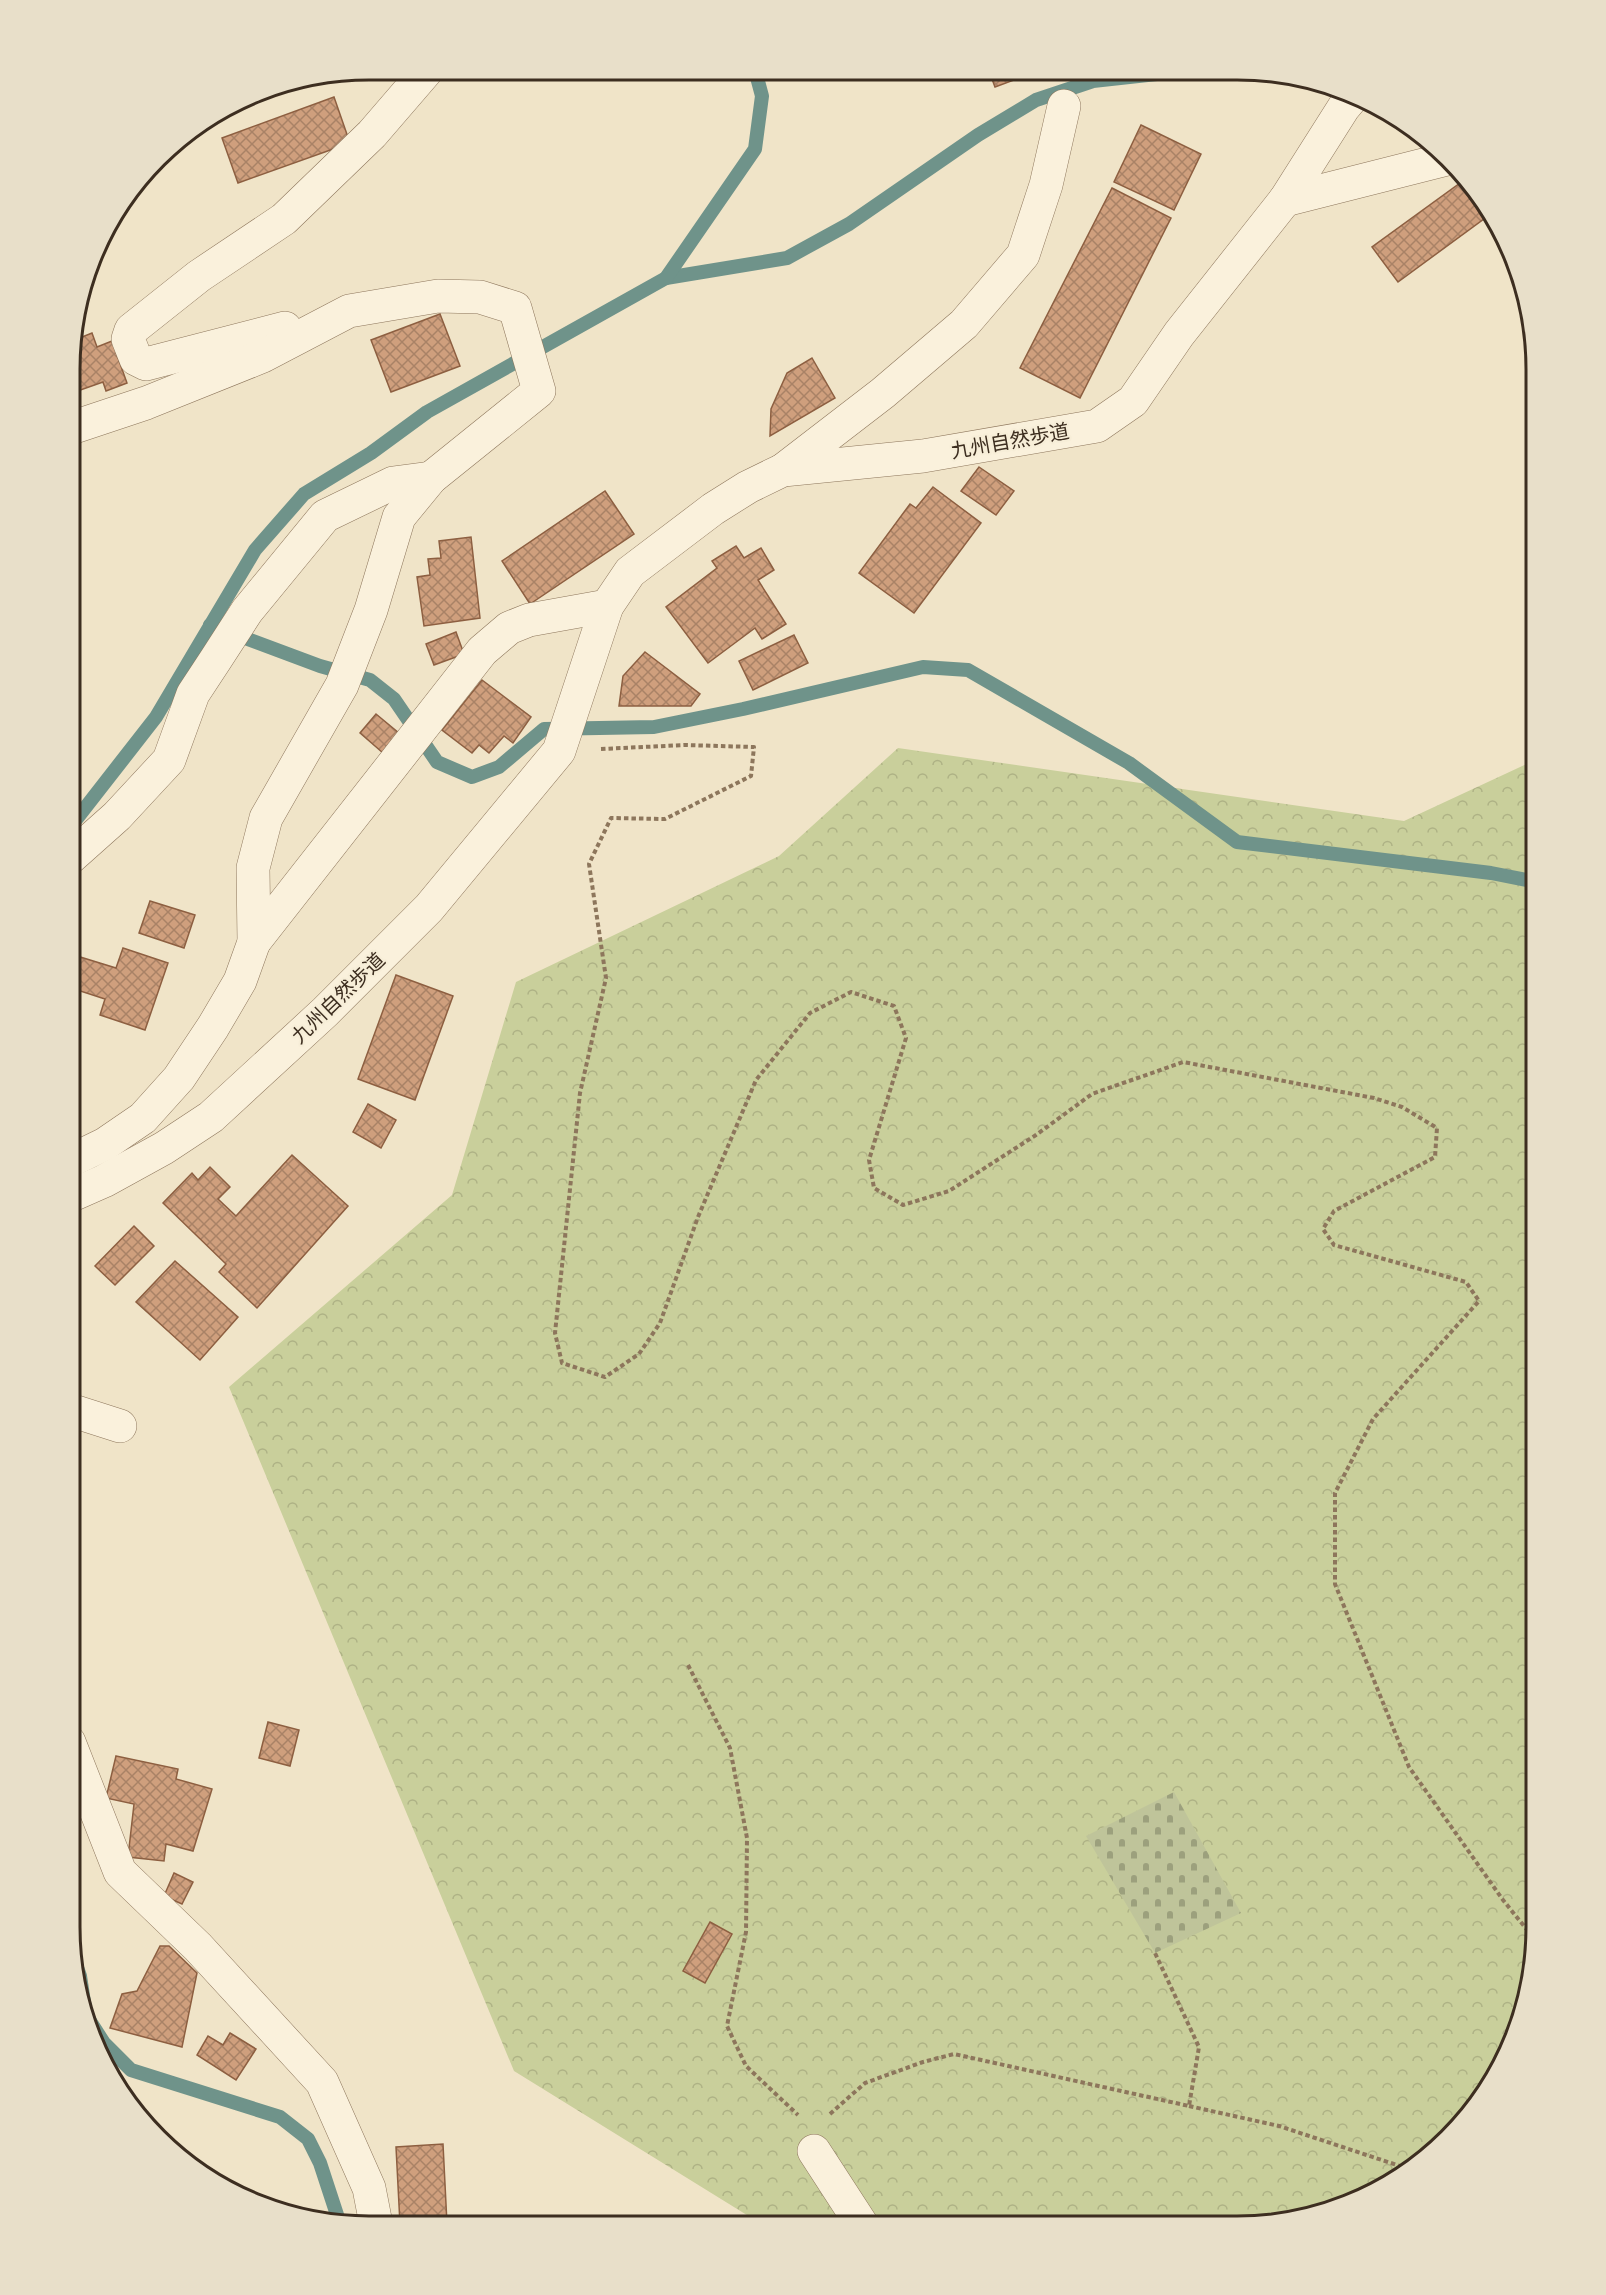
<svg xmlns="http://www.w3.org/2000/svg" width="1606" height="2295" viewBox="0 0 1606 2295" font-family="'Crimson Pro','Noto Sans JP',serif">
	<style>
		.forest { fill: url(#forest-crowns) }
		.cemetery { fill: url(#cemetery-stones) }
		.lines { fill: none; stroke-linecap: round; stroke-linejoin: round }
		.stream { stroke: #6f938a; stroke-width: 14 }
		.building { fill: url(#building-cross-hatch); stroke: #8d5f41; stroke-width: 1.5 }
		.minor-casing { stroke: #8d765c; stroke-width: 34 }
		.path { stroke: #8d765c; stroke-width: 4; stroke-dasharray: 4.5 3; stroke-linecap: butt }
		.minor { stroke: #faf1dc; stroke-width: 33 }
		.labels { text-anchor: middle; stroke-width: 4.5; stroke-linejoin: round; paint-order: stroke }
		.street-label { font-size: 20px; fill: #3d2e20; stroke: #f7eed8 }
		.rim { fill: none; stroke: #3d2e20; stroke-width: 3 }
	</style>
	<defs>
		<pattern id="forest-crowns" width="20" height="18" patternUnits="userSpaceOnUse" patternTransform="scale(1.5)"><rect width="20" height="18" fill="#c9cf9b"/><path d="M2 6a3 3 0 1 1 6 0M12 15a3 3 0 1 1 6 0" fill="none" stroke="#aeb285"/></pattern>
		<pattern id="cemetery-stones" width="16" height="16" patternUnits="userSpaceOnUse" patternTransform="scale(1.5)"><rect width="16" height="16" fill="#bfc49a"/><path d="M2 7V4a2 2 0 0 1 4 0v3zM10 15v-3a2 2 0 0 1 4 0v3z" fill="#9ca07d"/></pattern>
		<pattern id="building-cross-hatch" width="8" height="8" patternUnits="userSpaceOnUse" patternTransform="scale(1.5)"><rect width="8" height="8" fill="#cf9f7d"/><path d="M0 0l8 8M0 8l8-8" fill="none" stroke="#a98266"/></pattern>
	</defs>
	<rect width="100%" height="100%" fill="#f0e4c8"/>
	<polygon class="forest" points="898,748 1404,821 1537,759 1536,1946 1521,2023 1486,2093 1435,2152 1369,2195 1296,2220 1237,2226 763,2225 514,2071 229,1387 452,1195 516,982 779,856"/>
	<polygon class="cemetery" points="1174,1792 1241,1913 1155,1953 1086,1836"/>
	<g class="lines">
		<g class="stream">
			<polyline points="666,278 787,258 849,224 978,135 1036,100 1093,81 1184,71"/>
			<polyline points="210,625 320,666 370,680 394,699 437,762 472,777 499,767 544,729 654,727 743,709 923,667 968,670 1129,763 1237,842 1491,873 1537,882"/>
			<polyline points="71,826 156,717 255,550 304,494 371,453 427,412 666,278 755,149 762,96 755,70"/>
			<polyline points="71,1950 80,1976 86,2015 104,2043 131,2070 280,2117 308,2139 320,2163 340,2224"/>
		</g>
	</g>
	<g class="building">
		<polygon points="989,71 1038,71 995,87"/>
		<polygon points="334,97 350,143 238,183 222,138"/>
		<polygon points="1141,125 1201,154 1174,210 1114,182"/>
		<polygon points="1467,178 1475,186 1492,213 1398,282 1372,247"/>
		<polygon points="1112,188 1171,218 1080,398 1020,368"/>
		<polygon points="440,314 460,366 391,392 371,340"/>
		<polygon points="92,333 97,347 112,341 127,383 106,391 103,382 72,393 72,341"/>
		<polygon points="812,358 835,398 770,436 771,409 787,373"/>
		<polygon points="979,467 1014,491 996,515 961,491"/>
		<polygon points="933,487 981,523 914,613 859,573 910,504 916,508"/>
		<polygon points="605,491 634,534 530,604 502,561"/>
		<polygon points="471,537 480,618 424,626 417,577 430,575 428,559 441,558 439,541"/>
		<polygon points="736,546 744,558 761,548 774,570 758,580 786,624 762,639 755,628 708,663 666,607 717,568 712,561"/>
		<polygon points="456,632 464,654 434,665 426,644"/>
		<polygon points="794,635 808,663 753,690 739,661"/>
		<polygon points="645,652 700,694 691,706 619,706 623,676"/>
		<polygon points="482,680 531,717 513,743 504,736 489,753 479,745 472,753 442,730"/>
		<polygon points="376,714 399,733 383,753 360,733"/>
		<polygon points="150,901 195,915 184,948 139,933"/>
		<polygon points="123,948 168,963 145,1030 100,1015 105,999 71,988 71,979 77,956 116,968"/>
		<polygon points="396,975 453,996 415,1100 358,1079"/>
		<polygon points="368,1104 396,1120 381,1148 353,1132"/>
		<polygon points="292,1155 348,1206 257,1308 219,1272 226,1264 163,1203 192,1173 198,1180 210,1167 230,1187 218,1199 236,1216"/>
		<polygon points="134,1226 154,1246 115,1285 95,1266"/>
		<polygon points="175,1261 238,1317 200,1360 136,1302"/>
		<polygon points="268,1722 299,1730 290,1766 259,1758"/>
		<polygon points="116,1756 178,1769 176,1779 212,1789 193,1851 166,1844 164,1861 128,1857 134,1804 106,1798"/>
		<polygon points="174,1873 193,1882 182,1904 164,1896"/>
		<polygon points="710,1922 732,1934 705,1983 683,1971"/>
		<polygon points="160,1946 169,1946 197,1973 182,2047 110,2028 122,1994 137,1991"/>
		<polygon points="230,2033 256,2049 236,2080 197,2055 208,2036 223,2045"/>
		<polygon points="443,2144 447,2224 400,2224 396,2147"/>
	</g>
	<g class="lines">
		<g class="minor-casing">
			<g id="minor">
				<polyline points="1285,200 1447,159"/>
				<polyline points="285,328 146,364 136,359 128,339 131,330 199,276 284,219 372,134 428,69"/>
				<polyline points="783,470 883,393 964,324 1023,255 1046,185 1064,106"/>
				<polyline points="71,857 117,816 169,760 193,694 216,659 247,611 325,516 393,483 431,478"/>
				<polyline points="254,942 482,651 509,628 529,620 607,606"/>
				<polyline points="70,1161 105,1144 143,1118 179,1078 213,1027 240,981 254,942 253,868 266,818 342,685 371,610 399,517 431,478 539,391 515,308 480,297 438,296 349,311 263,356 146,403 71,428"/>
				<polyline points="70,1196 104,1181 164,1148 211,1117 325,1012 429,908 559,751 607,606 630,572 713,509 748,487 783,470 923,456 1097,426 1133,401 1179,334 1285,200 1344,107 1355,94"/>
				<polyline points="70,1410 120,1426"/>
				<polyline points="69,1742 120,1872 198,1947 322,2082 369,2188 376,2224"/>
				<polyline points="814,2151 862,2225"/>
			</g>
		</g>
		<g class="path">
			<polyline points="601,749 685,745 754,747 751,776 665,819 611,818 589,864 606,978 580,1093 555,1333 562,1363 605,1377 639,1354 660,1323 698,1217 756,1080 810,1013 851,992 894,1006 906,1038 869,1160 874,1188 903,1205 949,1191 1036,1135 1092,1094 1183,1062 1374,1098 1402,1107 1437,1128 1435,1157 1334,1211 1323,1229 1334,1245 1466,1282 1479,1301 1373,1419 1335,1493 1335,1584 1409,1767 1503,1900 1536,1941"/>
			<polyline points="688,1665 730,1748 747,1838 746,1932 727,2026 746,2066 798,2115"/>
			<polyline points="1189,2106 1279,2126 1409,2169"/>
			<polyline points="830,2114 865,2083 923,2062 954,2054 1189,2106 1199,2047 1155,1953"/>
		</g>
		<use href="#minor" class="minor"/>
	</g>
	<g class="labels">
		<g class="street-label">
			<text transform="translate(1010 441) rotate(-10)" y="7">九州自然歩道</text>
			<text transform="translate(338 998) rotate(-44)" y="7">九州自然歩道</text>
		</g>
	</g>
	<path d="M0 0H1606V2295H0ZM369 80H1237A289 289 0 0 1 1526 369V1927A289 289 0 0 1 1237 2216H369A289 289 0 0 1 80 1927V369A289 289 0 0 1 369 80Z" fill="#e8dfc9" fill-rule="evenodd"/>
	<path class="rim" d="M369 80H1237A289 289 0 0 1 1526 369V1927A289 289 0 0 1 1237 2216H369A289 289 0 0 1 80 1927V369A289 289 0 0 1 369 80Z"/>
</svg>
